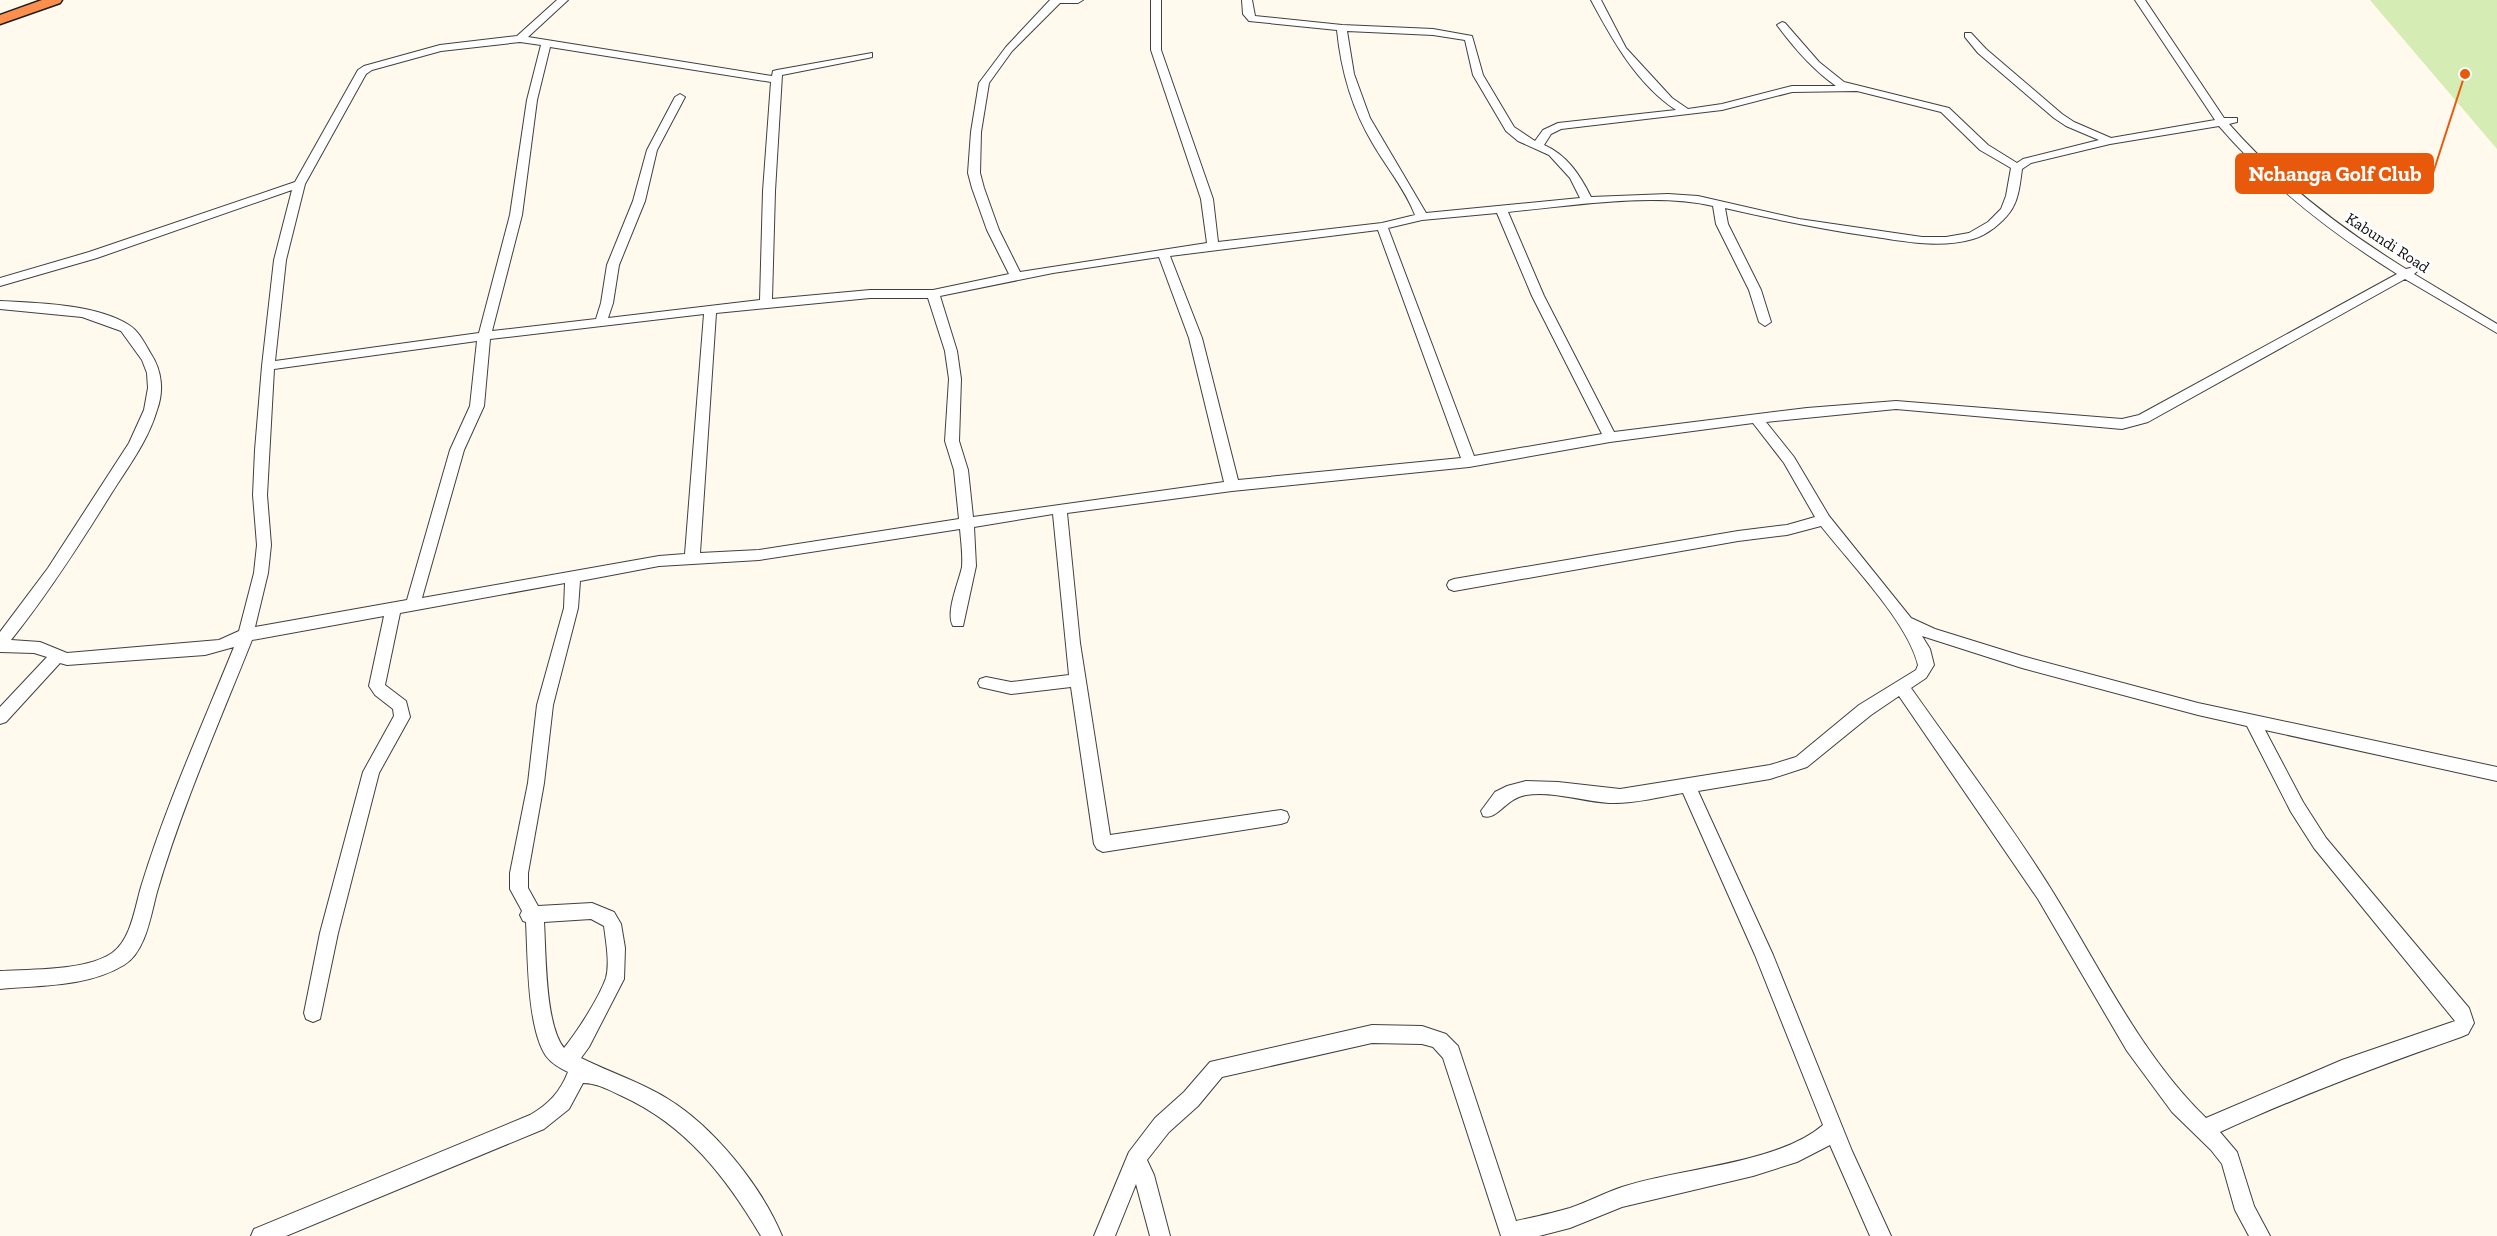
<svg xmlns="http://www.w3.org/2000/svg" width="2497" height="1236" viewBox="0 0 2497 1236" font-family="'Zilla Slab',serif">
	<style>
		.green { fill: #d5ecb4 }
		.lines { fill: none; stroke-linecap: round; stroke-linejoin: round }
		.minor-casing { stroke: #404040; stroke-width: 2 }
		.highway-casing { stroke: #1e1e1e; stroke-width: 3 }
		.minor { fill: #fff; fill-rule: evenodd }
		.highway { fill: #fc8f4d; fill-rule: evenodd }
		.labels { text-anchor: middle; stroke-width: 6; stroke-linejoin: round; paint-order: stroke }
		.far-street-label { font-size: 16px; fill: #0d0d0d; stroke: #fff }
		.leader { fill: none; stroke: #e8590c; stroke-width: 2 }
		.callout-dot { fill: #e8590c; stroke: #fff; stroke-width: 2 }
		.callout { fill: #e8590c; stroke: #e8590c; stroke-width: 2 }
		.callout-label { font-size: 21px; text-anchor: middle; font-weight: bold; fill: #fff }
	</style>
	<rect width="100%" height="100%" fill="#fffaed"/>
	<polygon class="green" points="2370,0 2497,0 2497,149"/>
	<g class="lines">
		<g class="minor-casing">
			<path id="minor" d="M557,0H568L528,37L772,76L773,71L777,70L872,53V57L868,58L782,75L775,191L772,299L870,290H933L1009,274L987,230L972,188L968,173L971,132L979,83L1006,47L1050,0H1083L1078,3H1060L1012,51L989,83L981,132L980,173L984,188L999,230L1020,272L1207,243L1201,199L1151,50V0H1161V50L1213,199L1218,242L1382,223L1415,215C1405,189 1387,168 1373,144C1352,109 1341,71 1337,30L1249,21L1243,14L1242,0H1252L1255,16L1342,25L1433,29L1472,36L1483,75L1514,127L1535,141L1543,130L1558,123L1676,110C1637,84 1613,41 1591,0H1601L1626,48L1672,98L1688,109L1722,104L1792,86H1836C1813,70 1794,48 1777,25L1782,22L1785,23L1819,62L1844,82L1949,108L1988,145L2017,163L2023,159L2099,140L2066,126L2054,118L1978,53L1965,37V33H1971L1986,49L2062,114L2074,122L2111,138L2215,120L2135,0H2145L2224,118H2237V122L2229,124C2280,182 2340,228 2406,269L2418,266L2420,269L2414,274L2497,324V333L2405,279L2148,422L2122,429L1896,409L1766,422L1794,457L1829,516L1911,618L1935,629L2022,656L2198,703L2497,767V781L2265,730L2303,802L2326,838L2469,1008L2474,1023L2468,1034L2461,1037C2378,1066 2301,1095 2220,1132L2237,1152L2254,1206L2270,1236H2249L2235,1210L2222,1164L2211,1150L2172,1112L2127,1051L2038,899L1899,696L1871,715L1807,767L1770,779L1698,791L1773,955L1852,1151L1891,1236H1870L1830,1145L1797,1162L1753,1176L1622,1207L1570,1228L1539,1236H1501L1443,1058L1433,1047L1422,1044L1372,1043L1222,1077L1198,1106L1169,1132L1147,1160L1154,1175L1170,1236H1150L1136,1184L1115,1236H1094L1129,1152L1155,1118L1184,1092L1210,1062L1372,1025L1422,1026L1446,1034L1458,1046L1516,1221C1534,1217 1553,1213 1570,1208C1588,1202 1604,1193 1622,1187C1679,1168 1778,1164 1823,1125L1755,955L1683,793C1659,797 1633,804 1609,803C1581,801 1553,791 1526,795C1506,798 1497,821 1483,816L1481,811L1495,792L1507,786L1526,781L1558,782L1620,789L1770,765L1796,757L1859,705L1916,670L1918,665C1908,622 1849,562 1821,526L1787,535L1738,541L1454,591L1449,589L1447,585L1449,581L1454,579L1738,531L1787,525L1815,517L1784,463L1753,423L1610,442L1469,467L1232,491L1067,513L1080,643L1110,835L1281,810L1287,812L1289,817L1287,822L1281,824L1103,852L1097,849L1094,844L1071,687L1011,694L980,687L978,683L980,679L986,677L1011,682L1069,675L1053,514L974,527L976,566L963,626H953C945,612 959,582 962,567C963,554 961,541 960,529L759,560L659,566L580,581L578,608L553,705L544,783L528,873V888L538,906L592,903L614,912L621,924L625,948L624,979L589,1047L581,1058C609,1072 641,1082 668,1099C714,1127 762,1187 782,1236H761C726,1177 686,1125 622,1096C609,1090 597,1083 583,1083L569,1109L544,1129L286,1236H251L254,1229L530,1115C549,1104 560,1092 568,1072C560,1068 552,1064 546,1056C527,1028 528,956 526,922L523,921L520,915L522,911L510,889V873L528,783L537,705L564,608L565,583L400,613L385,685L406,701L410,717L379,773L338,933L320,1019L313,1022L306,1019L304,1013L320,933L363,772L394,716L393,709L375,695L369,686L384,616L252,640C219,723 182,806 157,892C151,914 146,952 124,965C88,987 41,985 0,989V971C32,969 85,971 112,953C131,940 135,907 141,887C166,805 202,726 234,647L205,655L67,665L60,663L6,722L0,724V707L47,657L34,653L0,652V632L48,568L129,443L144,410L148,388L147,373L142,360L121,331L82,317L0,309V301C38,303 96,304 129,325C139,331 145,344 151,354C162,371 164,391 157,410C148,441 128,467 111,494C80,544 48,594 11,640L40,642L67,653L219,640L239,631L254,573L257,545L253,495L255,450L262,366L274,260L292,190L97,258L0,286V278L89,252L295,182L358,70L364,66L440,45L517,36ZM1347,31L1433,35L1465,40L1473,75L1506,131L1518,141L1549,155L1570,178L1580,198L1426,213L1370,118L1354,74ZM520,42L541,45L527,100L510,215L479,333L275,361L286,260L305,184L366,74L372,70L441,51ZM550,47L771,82L763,191L760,300L608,318L613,303L619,265L645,201L657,150L685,97L680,94L675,97L647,150L633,201L607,265L601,303L596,319L492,331L522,215L537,100ZM1857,91L1941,112L1980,150L2011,168L2006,196L2001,209L1988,222L1969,233L1946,237H1922L1799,219L1698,196L1668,194L1591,197C1580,175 1567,155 1544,145L1551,134L1561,129L1722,110L1792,92ZM2219,126C2270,185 2330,232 2397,274L2139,415L2122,419L1896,401L1807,408L1614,432L1544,296L1508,212C1569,206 1654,192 1713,206L1716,224L1749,290L1759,322L1765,326L1771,322L1761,290L1728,224L1725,208C1773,219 1820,229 1869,236C1903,241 1939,249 1973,239C1987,235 2002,223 2010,212C2019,200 2020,183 2022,169L2031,163L2110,144ZM1497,213L1532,296L1602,434L1474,456L1388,228L1422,220ZM1378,230L1461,458L1238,480L1202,338L1170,256ZM1159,257L1189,338L1224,482L973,517L968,470L959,441L961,379L957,351L940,296L1053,273ZM870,298H928L945,351L949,379L945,441L954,470L959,519L759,550L700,553L716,313ZM704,314L685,554L659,556L422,598L464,450L484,406L490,339ZM477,341L470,406L450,450L407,600L255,627L268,573L271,545L267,495L274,369ZM1922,636L2022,668L2198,715L2247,726L2291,812L2314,848L2455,1021L2342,1060L2206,1118C2140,1054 2100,967 2051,889C2008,820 1958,755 1911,688L1926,678L1934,665L1930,649ZM591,919L604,926C606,942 610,963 606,978C599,998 577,1032 564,1048C545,1025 546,953 544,922Z"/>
		</g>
		<g class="highway-casing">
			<polygon id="highway" points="42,0 62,0 60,3 0,24 0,15"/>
		</g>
		<use href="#minor" class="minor"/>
		<use href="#highway" class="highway"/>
	</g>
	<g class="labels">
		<g class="far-street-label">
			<text transform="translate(2388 242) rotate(33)" y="6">Kabundi Road</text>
		</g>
	</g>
	<path class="leader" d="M2465 74L2433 173"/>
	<circle class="callout-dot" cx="2465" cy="74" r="6"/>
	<rect class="callout" x="2236" y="154" width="197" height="39" rx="6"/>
	<g class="callout-label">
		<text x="2335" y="181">Nchanga Golf Club</text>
	</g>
</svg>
